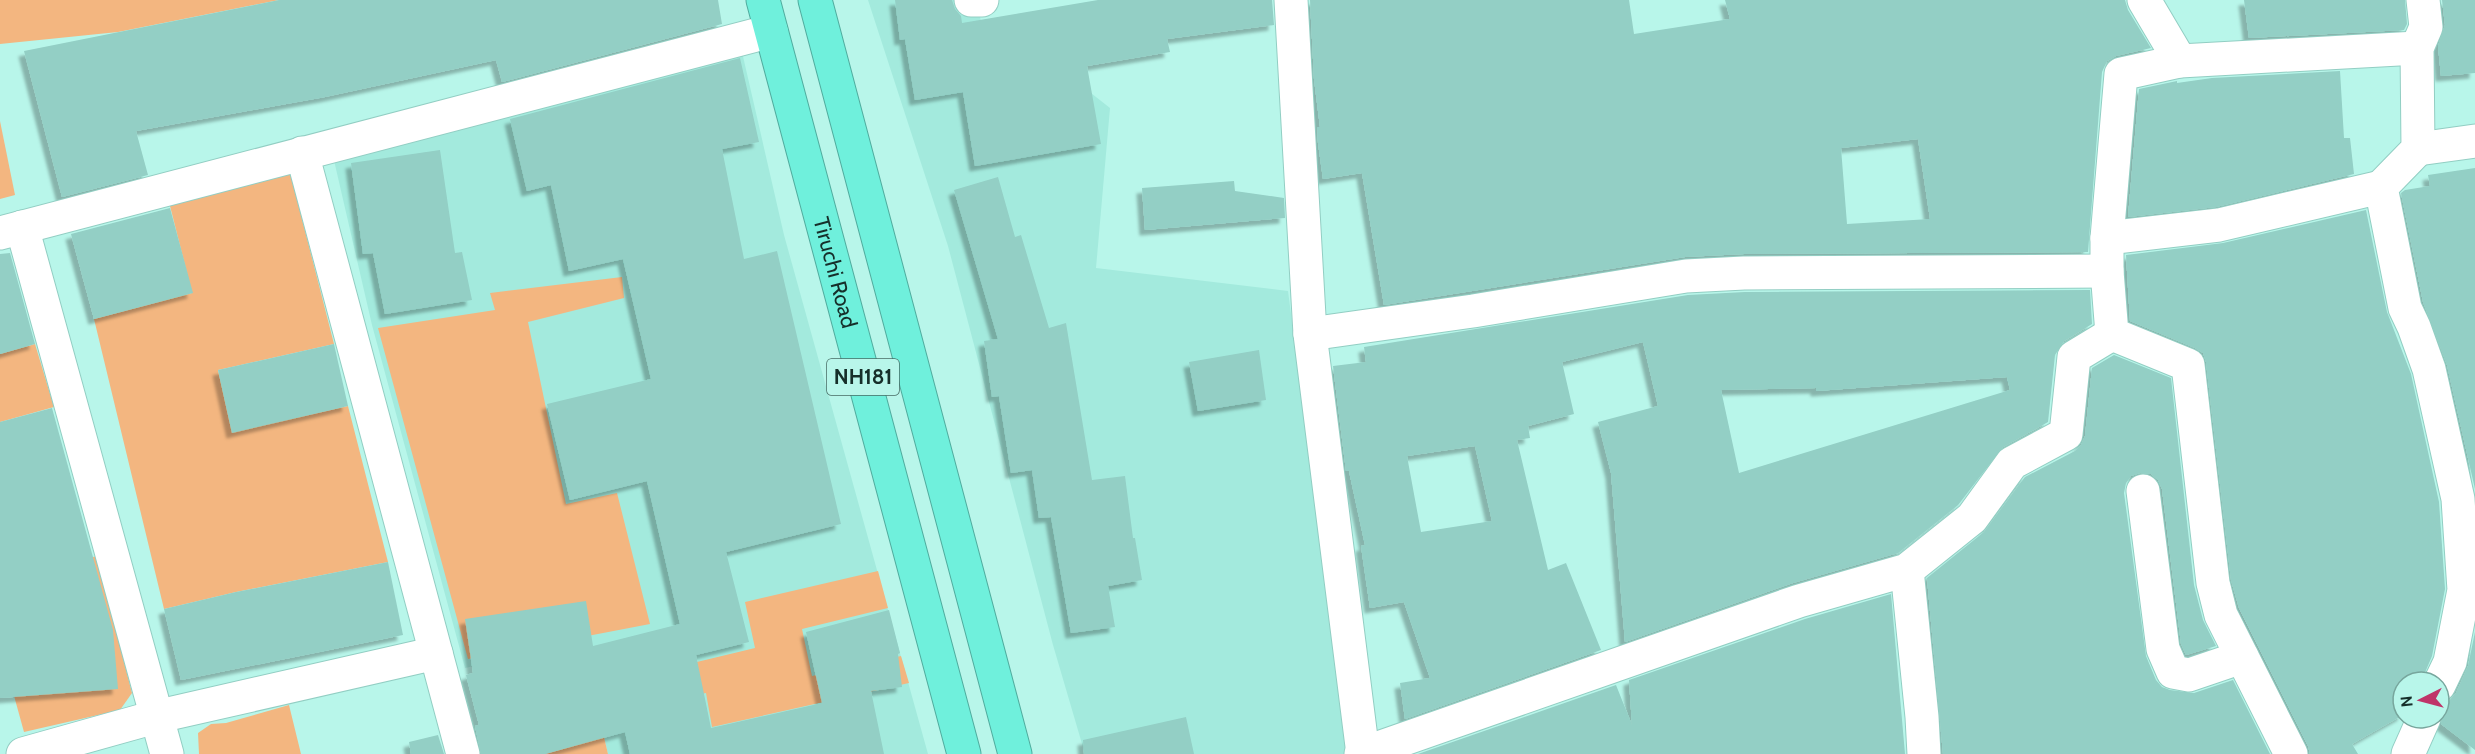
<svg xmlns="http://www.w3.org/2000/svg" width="2475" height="754" viewBox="0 0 2475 754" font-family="Cabin,sans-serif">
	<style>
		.built { fill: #a3eadd }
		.green { fill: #f3b680 }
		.building { fill: #93cfc5; fill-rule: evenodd; filter: url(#shadow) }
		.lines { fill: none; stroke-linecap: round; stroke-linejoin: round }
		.minor-casing { stroke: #92cec3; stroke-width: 35 }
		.highway-casing { stroke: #50ac9e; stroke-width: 35 }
		.minor { stroke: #fff; stroke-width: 33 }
		.highway { stroke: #6ff0dc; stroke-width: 33 }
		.labels { text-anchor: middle; stroke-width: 4.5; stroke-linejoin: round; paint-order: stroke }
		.shield { fill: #b8f6ea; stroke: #476b64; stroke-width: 1.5 }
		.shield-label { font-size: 21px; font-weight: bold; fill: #162f2a }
		.street-label { font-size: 22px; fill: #162f2a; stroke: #b8f6ea }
	</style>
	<defs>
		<filter id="shadow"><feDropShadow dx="-5.5" dy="5.5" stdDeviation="1.5" flood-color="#0004"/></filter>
	</defs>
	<rect width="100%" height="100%" fill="#b8f6ea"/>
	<g class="built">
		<polygon points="868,0 976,0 991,64 1054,64 1110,108 1096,268 1288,291 1344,721 1377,754 1085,754 1053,645 948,246"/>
		<polygon points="742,52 784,235 928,754 608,754 583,643 465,668 372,325 333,156"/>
	</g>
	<g class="green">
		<polygon points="0,0 279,0 118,32 0,44"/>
		<polygon points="0,121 15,195 0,199"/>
		<polygon points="290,172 334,344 218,370 232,432 348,406 388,562 236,592 164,609 94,319 192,293 169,202"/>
		<polygon points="622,277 624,298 528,322 566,504 617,493 650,624 468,659 378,328 495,310 490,293"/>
		<polygon points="35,344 54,407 0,422 0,354"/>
		<polygon points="97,556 132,693 120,710 24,732 0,645 0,581"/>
		<polygon points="878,571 888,608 802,629 812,676 901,656 909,683 712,727 706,693 599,716 593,687 755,648 745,602"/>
		<polygon points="289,705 301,754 199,754 198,733 211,724 226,723"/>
		<polygon points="604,737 608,754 545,754"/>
	</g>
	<g class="building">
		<polygon points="279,0 718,0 722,24 502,82 496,60 325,97 136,131 148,175 62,197 24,51"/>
		<polygon points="895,0 952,0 955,9 961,16 962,23 1098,0 1272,0 1274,25 1167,39 1170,52 1087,66 1101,144 975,166 963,92 915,100 905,39 900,40"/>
		<path d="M1310,0H1629L1634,34L1730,19L1725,0H2125L2128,10L2151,48L2116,56L2107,61L2102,72L2088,252L1744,254L1685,257L1384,305L1362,173L1323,179L1318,143L1317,127H1320L1314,79ZM1918,139L1930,219L1847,224L1841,148Z"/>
		<polygon points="2244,0 2405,0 2407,24 2404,30 2249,38"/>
		<polygon points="2442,0 2475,0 2475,73 2441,76 2438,46 2445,25"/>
		<polygon points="740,58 759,142 722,149 744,259 777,251 841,524 726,552 749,642 696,655 711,728 822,703 806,632 889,610 900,653 898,654 902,687 871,691 884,754 630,754 625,732 545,754 481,754 475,726 479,725 466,675 473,673 465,619 586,601 593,646 680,624 647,481 570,500 547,404 651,379 623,259 569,271 551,185 527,191 510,119"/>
		<polygon points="2340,71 2344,138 2350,138 2354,174 2216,207 2128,217 2139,89 2177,81 2177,83 2212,78"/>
		<polygon points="440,150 455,253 462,252 472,300 385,314 373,253 363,254 351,163"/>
		<polygon points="2475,168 2475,489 2447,365 2423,302 2401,193 2405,190 2430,186 2428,175"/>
		<polygon points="998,177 1015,237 1021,235 1049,328 1066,323 1092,480 1125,476 1133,538 1135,538 1142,580 1108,586 1115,627 1071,633 1051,517 1039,518 1032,470 1011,473 999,396 992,397 984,341 998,339 954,190"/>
		<polygon points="1234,181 1235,191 1284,198 1285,218 1145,230 1142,188"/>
		<polygon points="170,208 193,293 94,319 71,234"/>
		<polygon points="2366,210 2387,312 2411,374 2439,502 2445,589 2432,656 2421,682 2403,682 2403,715 2352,744 2358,754 2310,754 2308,746 2239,608 2231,580 2206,362 2203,353 2195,348 2130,321 2126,255 2223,243"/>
		<polygon points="10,253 35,344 0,354 0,254"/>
		<path d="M2090,290L2092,324L2064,341L2055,355L2048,422L2003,447L1958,505L1898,553L1793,583L1625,642L1611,473L1598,422L1658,406L1643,342L1562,362L1574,414L1528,426L1530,438L1517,440L1548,570L1566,563L1601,650L1405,719L1400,683L1430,678L1404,602L1370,608L1361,546L1365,545L1349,471H1346L1333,366L1366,362L1364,347L1688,295L1745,292ZM2007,377L2010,390L1739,473L1721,390L1816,388V391ZM1475,446L1492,521L1421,532L1407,456Z"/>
		<polygon points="334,344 348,406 232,433 218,370"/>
		<polygon points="1259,350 1266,400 1198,411 1189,362"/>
		<polygon points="2114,355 2171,378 2194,585 2203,620 2216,646 2186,655 2181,644 2162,489 2158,480 2151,474 2140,473 2131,476 2126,483 2124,493 2146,656 2156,680 2162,687 2170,690 2194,693 2233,680 2270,754 1943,754 1927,578 1984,532 2025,477 2075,451 2081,445 2085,436 2092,368"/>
		<polygon points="52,408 113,630 118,689 0,698 0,422"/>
		<polygon points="388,562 403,635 181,680 164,609 236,592"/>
		<polygon points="1891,594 1905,754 1418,754 1616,685 1632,725 1629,680 1805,619"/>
		<polygon points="2475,632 2475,750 2441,724 2443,715 2439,707 2439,704 2449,701 2456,693 2468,666"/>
		<polygon points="1186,717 1194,754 1084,754 1083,740"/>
		<polygon points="438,735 444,754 411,754 409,742"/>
	</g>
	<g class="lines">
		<g class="minor-casing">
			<g id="minor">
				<polyline points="971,0 982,0"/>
				<polyline points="1291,0 1310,334 1363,754"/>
				<polyline points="2144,0 2180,61 2417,48"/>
				<polyline points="2423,0 2426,27 2417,48 2418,149 2381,187 2405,308 2414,327 2429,369 2458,499 2464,590 2450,662 2439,685"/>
				<polyline points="2180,61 2121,74 2107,238 2107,271 2112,334 2188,365 2213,583 2221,615 2291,754"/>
				<polyline points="2418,149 2475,141"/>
				<polyline points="302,153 463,754"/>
				<polyline points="22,227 167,754"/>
				<polyline points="0,233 771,31"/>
				<polyline points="2107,238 2219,225 2381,187"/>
				<polyline points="1310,334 1473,311 1686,276 1744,273 2107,271"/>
				<polyline points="2143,491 2163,649 2173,672 2189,675 2242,657"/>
				<polyline points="1907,570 1922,717 1924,754"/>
				<polyline points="23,754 155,717 436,653"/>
				<polyline points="1361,754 1799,601 1907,570 1972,518 2012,463 2066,434 2074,357 2112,334"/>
				<polyline points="2408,754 2424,718"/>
			</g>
		</g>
		<g class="highway-casing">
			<g id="highway">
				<path id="s1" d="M763,0L964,754"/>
				<polyline points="815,0 1015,754"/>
			</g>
		</g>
		<use href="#minor" class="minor"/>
		<use href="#highway" class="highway"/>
	</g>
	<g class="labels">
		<rect class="shield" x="827" y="359" width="72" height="36" rx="4.5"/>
		<g class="shield-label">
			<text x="863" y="384">NH181</text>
		</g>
		<g class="street-label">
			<text dy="8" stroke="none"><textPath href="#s1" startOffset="282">Tiruchi Road</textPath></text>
		</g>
	</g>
	<g transform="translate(2421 700) rotate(264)"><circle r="28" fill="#b8f6ea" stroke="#77a69d" stroke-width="1.5"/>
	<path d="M0-4.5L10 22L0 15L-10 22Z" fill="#bf3369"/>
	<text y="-9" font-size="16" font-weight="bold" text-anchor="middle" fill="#162f2a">N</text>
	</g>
</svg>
